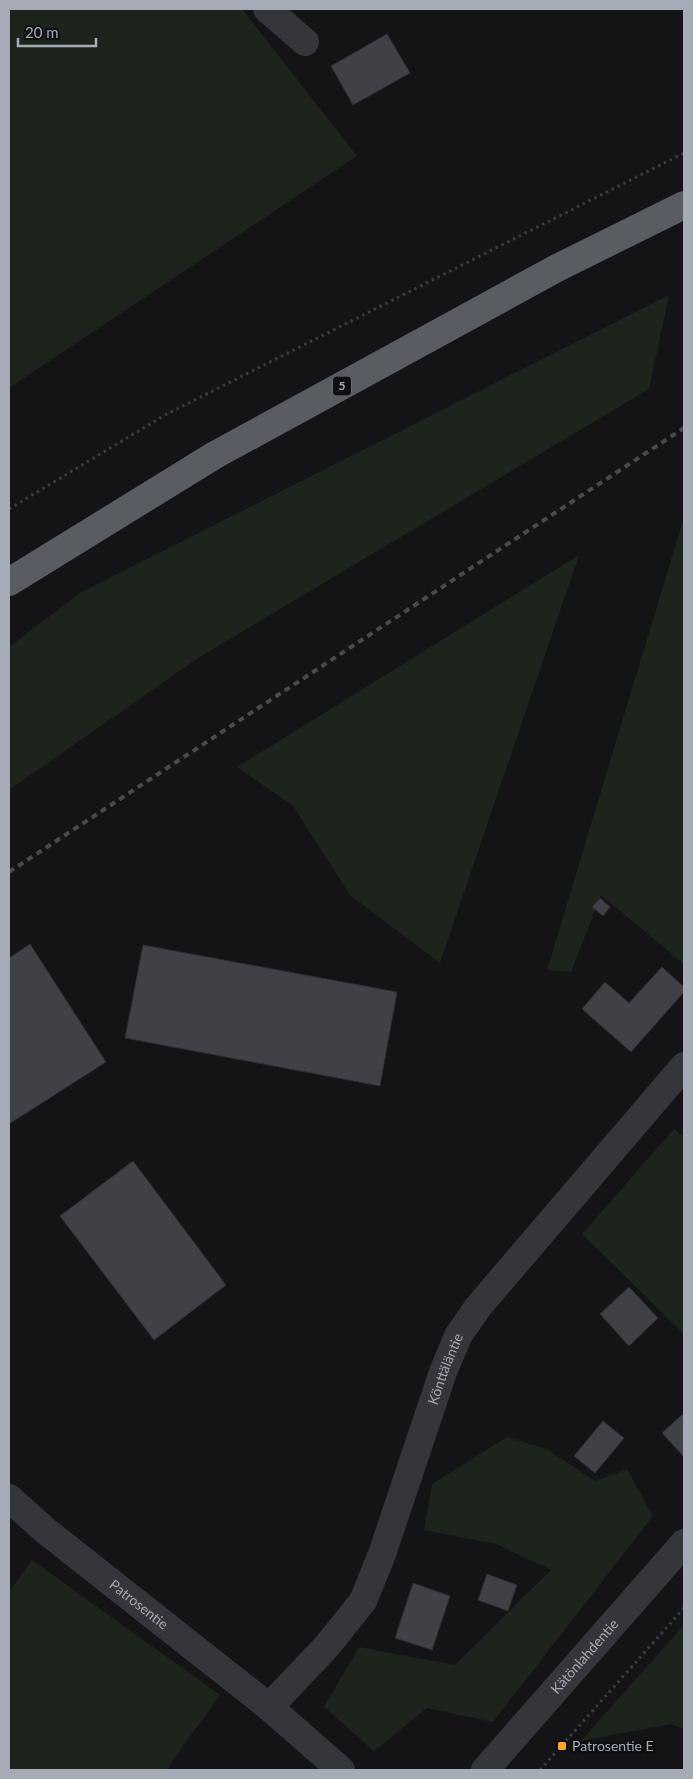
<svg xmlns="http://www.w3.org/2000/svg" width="693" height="1779" viewBox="0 0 693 1779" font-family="Lato,sans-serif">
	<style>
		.green { fill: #1c241c }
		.building { fill: #404146; stroke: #2e2e32 }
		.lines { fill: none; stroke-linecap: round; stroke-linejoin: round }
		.path { stroke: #3b3d42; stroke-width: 3; stroke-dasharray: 2.5 4; stroke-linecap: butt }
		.minor { stroke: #35363b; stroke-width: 28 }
		.trunk { stroke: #595c63; stroke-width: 28 }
		.rail { stroke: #484a50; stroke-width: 4; stroke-dasharray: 6 5; stroke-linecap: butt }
		.poi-dot { fill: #f9a629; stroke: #0f0f11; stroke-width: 2 }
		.labels { text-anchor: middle; stroke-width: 4.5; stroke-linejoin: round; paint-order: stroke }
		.shield { fill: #0f0f11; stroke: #787c85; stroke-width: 1 }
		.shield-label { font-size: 12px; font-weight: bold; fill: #a5abb7 }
		.street-label { font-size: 14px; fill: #a5abb7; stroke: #0f0f11 }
		.poi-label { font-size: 14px; fill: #a5abb7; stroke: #0f0f11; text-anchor: start }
	</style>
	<rect width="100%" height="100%" fill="#141416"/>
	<g class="green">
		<polygon points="9,9 242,9 357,156 9,388"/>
		<polygon points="669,295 649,389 198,658 9,790 9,647 80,593"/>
		<polygon points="684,517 684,964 601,895 571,972 547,970"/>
		<polygon points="579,555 440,963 350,895 293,806 237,767"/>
		<polygon points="674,1129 684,1137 684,1334 582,1234"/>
		<polygon points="507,1437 548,1450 595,1481 627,1469 653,1516 493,1722 427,1708 374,1751 324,1707 359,1647 455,1665 551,1570 496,1544 424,1530 432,1484"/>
		<polygon points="32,1560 220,1695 166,1770 9,1770 9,1592"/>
		<polygon points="684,1625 684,1729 671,1724 581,1741"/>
	</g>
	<g class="building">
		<polygon points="387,34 410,73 353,105 331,66"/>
		<polygon points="600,898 610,907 603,916 592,907"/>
		<polygon points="30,944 106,1062 9,1124 9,958"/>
		<polygon points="143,945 397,992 380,1086 125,1038"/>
		<polygon points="662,967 684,987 684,992 631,1052 582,1009 605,982 629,1003"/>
		<polygon points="133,1161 226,1285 154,1340 60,1216"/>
		<polygon points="629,1287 658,1318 629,1346 600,1314"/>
		<polygon points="684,1413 684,1457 662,1433"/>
		<polygon points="603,1421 624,1438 595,1473 574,1456"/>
		<polygon points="487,1574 517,1585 508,1611 478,1600"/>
		<polygon points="413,1583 450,1596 432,1650 395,1638"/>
	</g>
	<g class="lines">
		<g class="path">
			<polyline points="9,509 165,415 684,153"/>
			<polyline points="540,1770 684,1608"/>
		</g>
		<g class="minor">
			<polyline points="267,9 305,42"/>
			<path id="s1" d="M9,1498L46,1531L269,1707L341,1770"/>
			<path id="s2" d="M269,1707L327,1646L363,1601L382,1554L443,1372L458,1336L478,1307L684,1066"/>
			<path id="s3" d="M485,1770L684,1543"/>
		</g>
		<polyline class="trunk" points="9,582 215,455 557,268 684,205"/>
		<polyline class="rail" points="9,872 684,428"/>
	</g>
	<rect class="poi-dot" x="557" y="1741" width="10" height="10" rx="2.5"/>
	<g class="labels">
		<rect class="shield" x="333" y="376.5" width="18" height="19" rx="4"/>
		<g class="shield-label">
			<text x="342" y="390">5</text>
		</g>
		<g class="street-label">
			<text dy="5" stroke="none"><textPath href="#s2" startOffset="388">Könttäläntie</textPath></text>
			<text dy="5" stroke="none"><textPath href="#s1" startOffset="168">Patrosentie</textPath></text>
			<text dy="5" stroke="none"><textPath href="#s3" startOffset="151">Kätönlahdentie</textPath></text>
		</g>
		<g class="poi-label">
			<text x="572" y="1751">Patrosentie E</text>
		</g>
	</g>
	<rect width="693" height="1779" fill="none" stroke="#a5abb7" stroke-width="20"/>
	<path d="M18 38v8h78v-8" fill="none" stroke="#a5abb7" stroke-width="2.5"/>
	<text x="25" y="38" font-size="15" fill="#a5abb7" stroke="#0f0f11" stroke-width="4" paint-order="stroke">20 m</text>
</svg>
